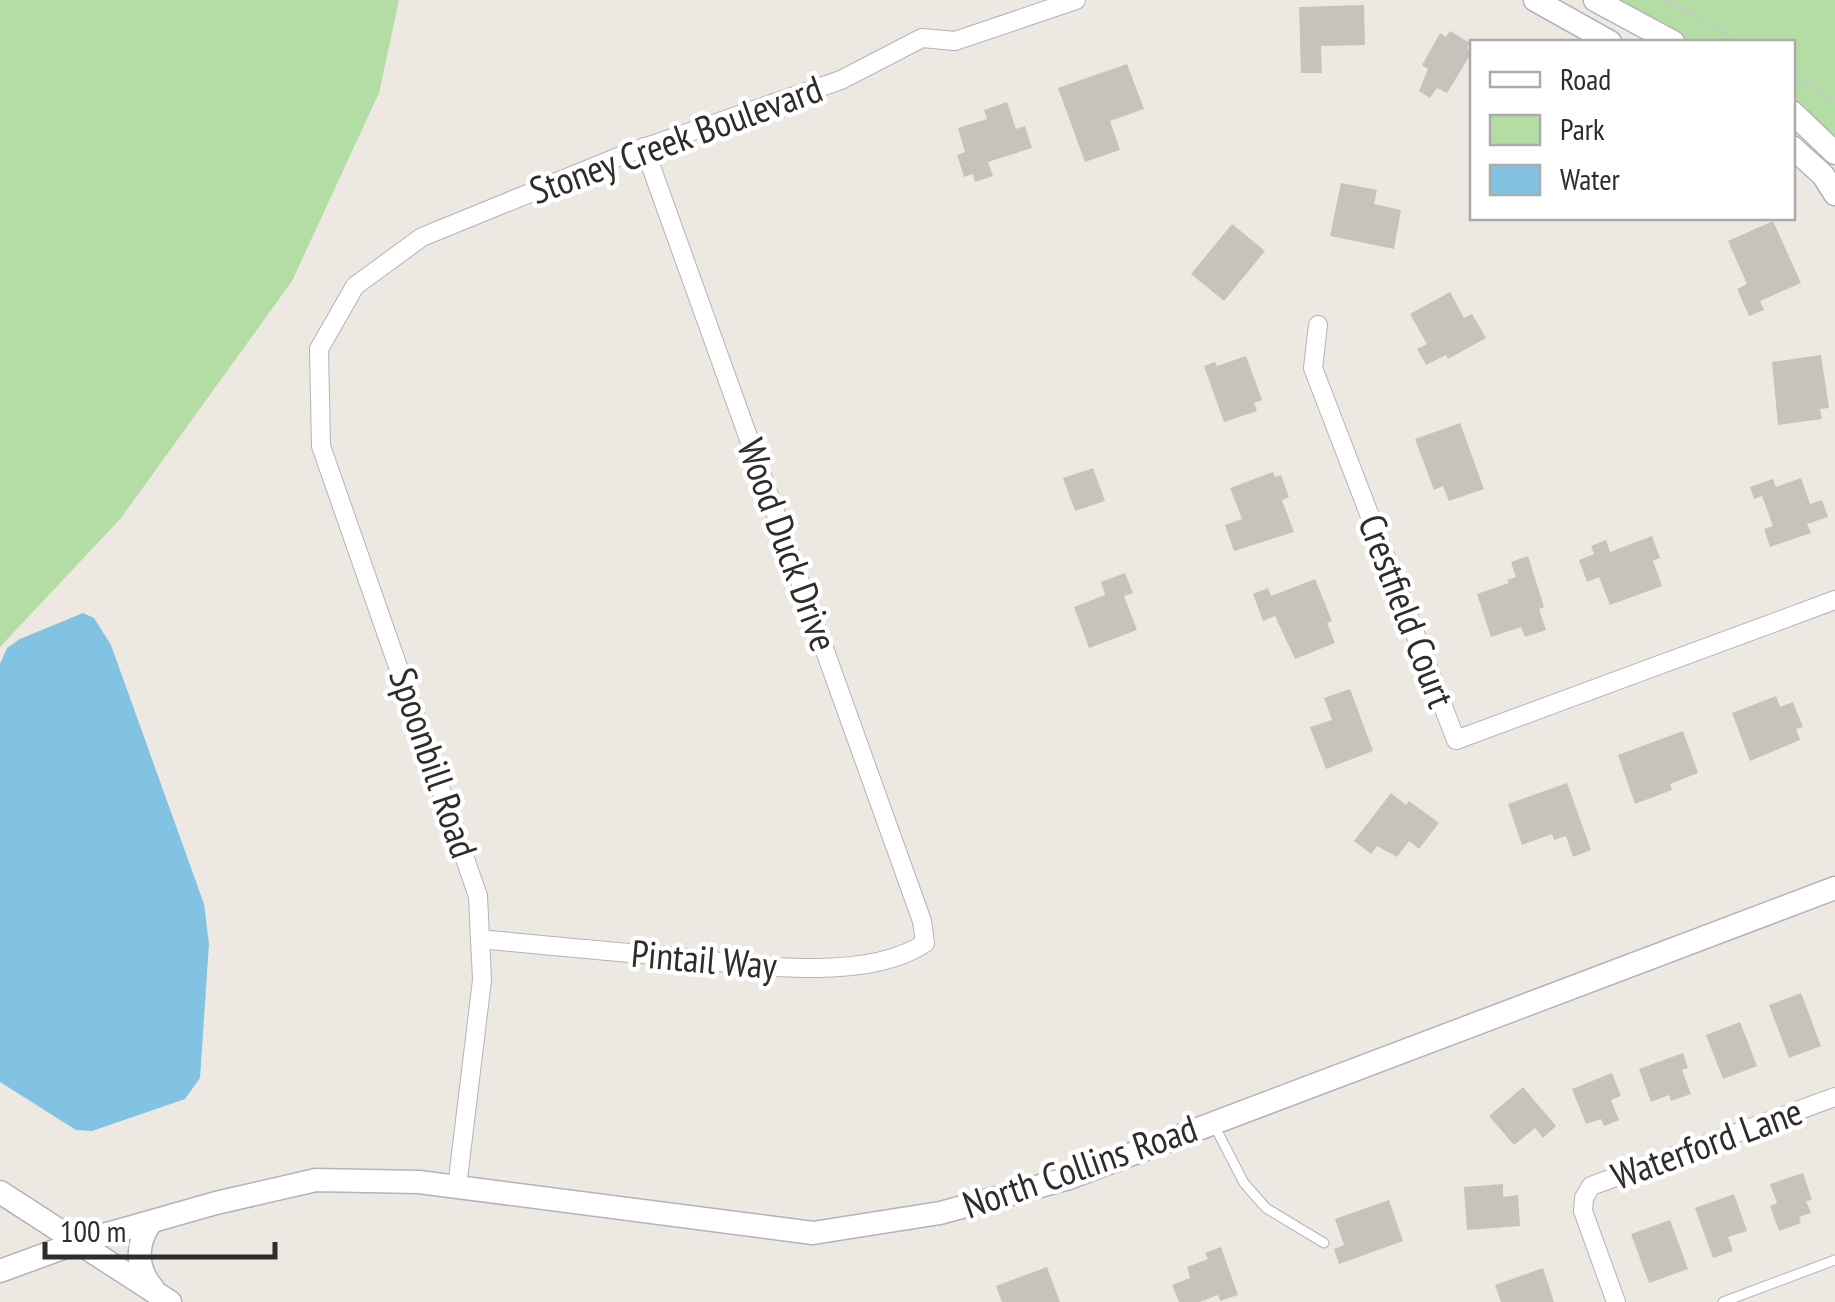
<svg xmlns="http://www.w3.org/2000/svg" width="1835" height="1302" viewBox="0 0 1835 1302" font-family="'PT Sans Narrow',sans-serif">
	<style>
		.green { fill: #b4dda5 }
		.water { fill: #82c2e2 }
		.building { fill: #c6c3bd }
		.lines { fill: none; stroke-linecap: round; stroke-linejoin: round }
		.service-casing { stroke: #b2b3bc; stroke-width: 11 }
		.minor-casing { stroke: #b2b3bc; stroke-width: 20 }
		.tertiary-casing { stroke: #b2b3bc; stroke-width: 25 }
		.path { stroke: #c8c8c8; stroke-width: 2.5; stroke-dasharray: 8 5; stroke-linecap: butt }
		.service { stroke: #fff; stroke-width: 9 }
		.minor { stroke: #fff; stroke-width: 18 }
		.tertiary { stroke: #fff; stroke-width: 22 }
		.labels { text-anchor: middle; stroke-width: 9; stroke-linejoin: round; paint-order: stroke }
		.street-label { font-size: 38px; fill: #2d2d2d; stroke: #fff }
	</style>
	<rect width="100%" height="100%" fill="#ede9e2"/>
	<g class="green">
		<polygon points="0,0 399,0 379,93 292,281 121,518 0,647"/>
		<polygon points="1606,0 1835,0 1835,144 1793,107 1792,42 1685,42"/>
	</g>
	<polygon class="water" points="83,613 94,618 111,645 204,904 209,944 200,1078 185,1099 92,1131 76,1130 0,1082 0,664 7,648 20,639"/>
	<g class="building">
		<polygon points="1364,5 1365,45 1321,46 1322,73 1301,73 1299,7"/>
		<polygon points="1450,31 1470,43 1467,48 1472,52 1447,93 1437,88 1430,98 1419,91 1428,69 1422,65 1440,33 1446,37"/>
		<polygon points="1127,64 1144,109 1110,121 1120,150 1085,162 1058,88"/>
		<polygon points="1007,102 1016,129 1025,126 1032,148 988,162 993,176 975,182 973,174 964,177 957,155 965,152 958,128 987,119 984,110"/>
		<polygon points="1341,183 1377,190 1374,204 1401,210 1394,249 1330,236"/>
		<polygon points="1773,221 1801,283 1760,301 1764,310 1749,316 1737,289 1747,284 1728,241"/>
		<polygon points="1232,224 1265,251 1224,301 1191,274"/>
		<polygon points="1450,292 1464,318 1472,314 1486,338 1448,359 1446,355 1426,365 1417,349 1427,344 1410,314"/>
		<polygon points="1821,355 1829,408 1820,409 1822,419 1778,425 1772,362"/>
		<polygon points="1246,356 1262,400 1254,403 1257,411 1224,422 1204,366 1215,362 1217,366"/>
		<polygon points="1460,423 1484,489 1449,501 1443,486 1434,490 1415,439"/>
		<polygon points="1093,468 1105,501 1075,511 1063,478"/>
		<polygon points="1273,472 1275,477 1281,475 1289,497 1282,500 1294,532 1234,551 1225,525 1242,519 1230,488"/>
		<polygon points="1801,478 1810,504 1822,500 1828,517 1807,524 1811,533 1770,547 1764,529 1773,526 1762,496 1754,499 1750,487 1773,479 1776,487"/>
		<polygon points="1652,536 1660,558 1653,561 1662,586 1610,605 1599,577 1587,582 1579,560 1594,554 1591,546 1606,540 1610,552"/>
		<polygon points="1528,556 1544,607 1539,609 1546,630 1525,637 1521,627 1491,637 1477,594 1509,583 1507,580 1516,577 1511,562"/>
		<polygon points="1125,573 1133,593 1124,596 1137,630 1089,648 1074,607 1105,595 1101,582"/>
		<polygon points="1315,579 1332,621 1327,623 1335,643 1295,659 1275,616 1263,621 1253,594 1268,588 1271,596"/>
		<polygon points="1350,689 1373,751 1326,769 1310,727 1332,720 1324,698"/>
		<polygon points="1776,696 1780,707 1793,702 1803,727 1796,729 1800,740 1750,761 1732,713"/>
		<polygon points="1683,731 1698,773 1670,784 1672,790 1635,804 1618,755"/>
		<polygon points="1567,783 1591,850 1573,857 1566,836 1554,840 1552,834 1522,845 1508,804"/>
		<polygon points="1391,793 1406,805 1409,801 1439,823 1419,849 1409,841 1397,857 1377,846 1371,854 1354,841"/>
		<polygon points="1801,993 1821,1046 1789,1058 1769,1005"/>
		<polygon points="1740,1022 1757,1066 1723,1079 1706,1035"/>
		<polygon points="1683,1053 1688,1068 1682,1070 1691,1094 1671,1101 1669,1095 1651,1102 1639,1069"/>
		<polygon points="1612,1073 1621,1096 1611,1100 1619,1120 1604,1126 1601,1119 1586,1124 1572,1089"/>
		<polygon points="1523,1087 1556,1126 1543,1138 1535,1128 1514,1145 1489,1116"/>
		<polygon points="1803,1173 1812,1200 1806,1201 1811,1213 1799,1217 1801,1223 1779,1231 1770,1206 1777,1203 1770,1184"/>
		<polygon points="1503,1184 1503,1197 1518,1195 1520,1226 1467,1230 1464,1187"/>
		<polygon points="1734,1194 1747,1231 1728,1237 1733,1251 1713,1258 1695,1208"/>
		<polygon points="1389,1200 1403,1241 1339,1264 1334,1249 1344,1245 1335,1219"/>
		<polygon points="1670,1220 1688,1269 1649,1283 1631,1234"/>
		<polygon points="1221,1247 1238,1295 1220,1301 1218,1295 1200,1302 1179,1302 1172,1285 1190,1278 1187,1267 1208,1259 1205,1253"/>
		<polygon points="1047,1267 1060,1302 1002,1302 996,1286"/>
		<polygon points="1543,1268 1554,1302 1501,1302 1495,1285"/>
	</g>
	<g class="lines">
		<g class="service-casing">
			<g id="service">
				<polyline points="1214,1125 1244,1183 1266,1208 1324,1243"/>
				<polyline points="1723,1302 1835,1260"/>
			</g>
		</g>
		<g class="minor-casing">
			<g id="minor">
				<polyline points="1318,325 1313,368 1456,740 1835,600"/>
				<path d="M480,939C542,945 604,951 666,956C738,963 863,985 925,943L922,921L644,147"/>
				<polyline points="457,1187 482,980 478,896 321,446 319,349 355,286 422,237 623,155 841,80 922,38 955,41 1076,0"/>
				<polyline points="1616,1302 1583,1211 1584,1198 1591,1186 1835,1097"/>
			</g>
		</g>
		<g class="tertiary-casing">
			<g id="tertiary">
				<polyline points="1535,0 1610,42"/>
				<polyline points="1595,0 1673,42"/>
				<polyline points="1792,112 1835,153"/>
				<polyline points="1792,147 1823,175 1835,194"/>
				<polyline points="0,1192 170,1302"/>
				<path d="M151,1222C135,1245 136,1269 154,1290"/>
				<polyline points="0,1271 79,1242 216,1203 316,1180 419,1182 813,1233 940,1213 1066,1179 1835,888"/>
			</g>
		</g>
		<g class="path">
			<polyline points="1665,0 1741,42"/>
			<polyline points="1792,77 1835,100"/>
		</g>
		<use href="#service" class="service"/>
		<use href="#minor" class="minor"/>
		<use href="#tertiary" class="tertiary"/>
	</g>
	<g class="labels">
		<g class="street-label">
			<text transform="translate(676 140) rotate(-20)" y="13">Stoney Creek Boulevard</text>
			<text transform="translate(787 545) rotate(70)" y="13">Wood Duck Drive</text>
			<text transform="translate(1406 611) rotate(69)" y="13">Crestfield Court</text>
			<text transform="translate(433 763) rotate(71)" y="13">Spoonbill Road</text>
			<text transform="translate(704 960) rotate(5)" y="13">Pintail Way</text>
			<text transform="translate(1707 1144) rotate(-20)" y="13">Waterford Lane</text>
			<text transform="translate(1080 1167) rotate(-19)" y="13">North Collins Road</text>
		</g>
	</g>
	<rect x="1470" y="40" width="325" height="180" fill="#ffffff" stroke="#ababab" stroke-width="2.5"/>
	<rect x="1490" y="72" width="50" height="15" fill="#ffffff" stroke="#ababab" stroke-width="2.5"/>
	<text x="1560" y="90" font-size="30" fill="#2d2d2d">Road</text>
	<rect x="1490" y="115" width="50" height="30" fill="#b4dda5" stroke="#ababab" stroke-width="2.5"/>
	<text x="1560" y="140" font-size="30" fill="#2d2d2d">Park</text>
	<rect x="1490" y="165" width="50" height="30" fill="#82c2e2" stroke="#ababab" stroke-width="2.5"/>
	<text x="1560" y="190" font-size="30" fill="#2d2d2d">Water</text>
	<path d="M45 1242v15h230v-15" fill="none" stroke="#2d2d2d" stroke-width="5"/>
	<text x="60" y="1242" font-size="30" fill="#2d2d2d" stroke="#ffffff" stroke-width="8" paint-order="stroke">100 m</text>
</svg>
